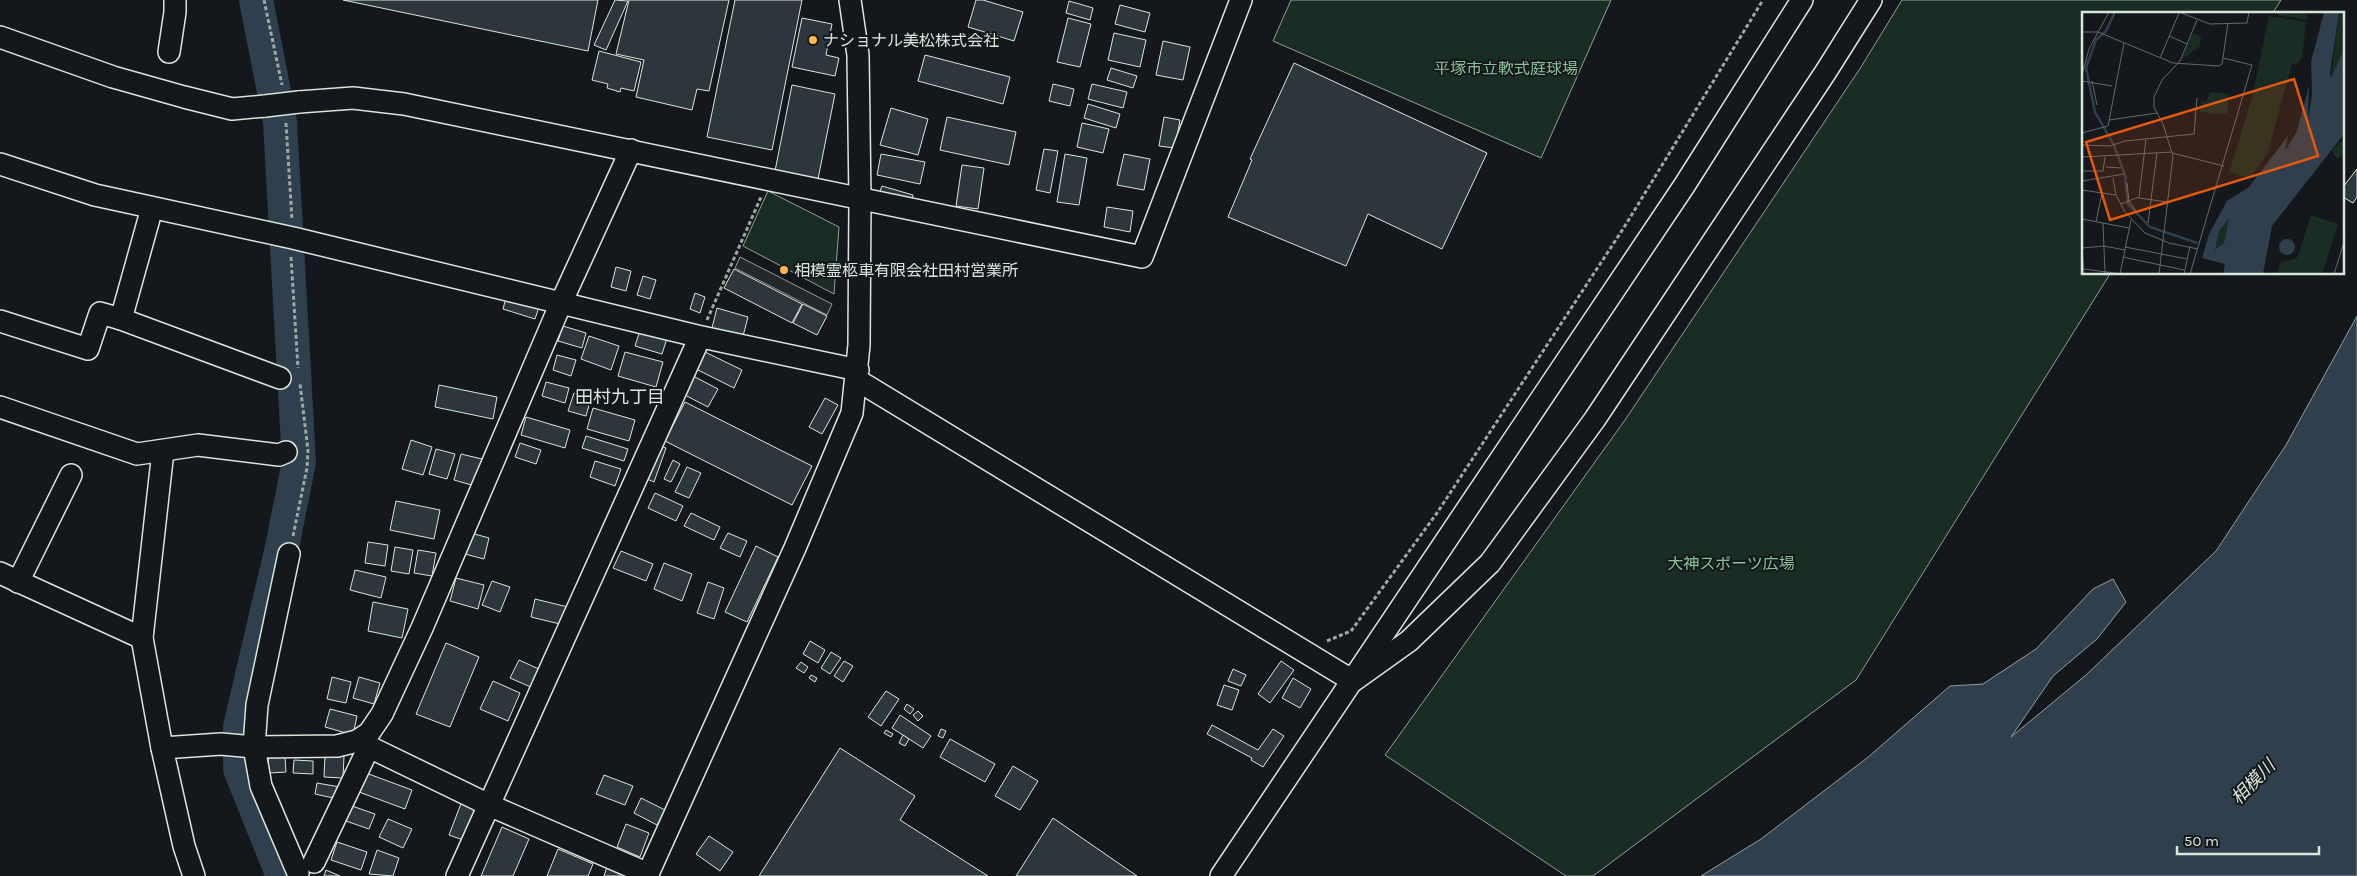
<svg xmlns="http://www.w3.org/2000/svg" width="2357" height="876" viewBox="0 0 2357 876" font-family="Karla,'Noto Sans JP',sans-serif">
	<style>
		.green { fill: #1a2d24; stroke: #939e99 }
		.parking { fill: #24282b; stroke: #939e99 }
		.water { fill: #2f3f4d; stroke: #939e99 }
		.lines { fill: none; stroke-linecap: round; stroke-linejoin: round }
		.river { stroke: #2f3f4d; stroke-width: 34 }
		.building { fill: #2c363c; stroke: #d8e6dc }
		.minor-casing { stroke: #d8e6dc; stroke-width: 24 }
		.path { stroke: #9da8a2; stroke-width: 3; stroke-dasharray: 4 2.5; stroke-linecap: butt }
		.minor { stroke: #14181c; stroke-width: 21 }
		.minor-bridge-casing { stroke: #d8e6dc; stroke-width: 24; stroke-linecap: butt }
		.minor-bridge { stroke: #14181c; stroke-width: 21 }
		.poi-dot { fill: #ffb74d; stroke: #14181c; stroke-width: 2 }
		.labels { text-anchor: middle; stroke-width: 4; stroke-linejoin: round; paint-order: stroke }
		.poi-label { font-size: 16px; fill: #d8e6dc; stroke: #14181c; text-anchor: start }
		.park-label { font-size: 16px; fill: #8ac095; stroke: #14181c }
		.neighbourhood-label { font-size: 18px; fill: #d8e6dc; stroke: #14181c }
		.water-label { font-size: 18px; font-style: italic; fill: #d8e6dc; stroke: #14181c }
		.inset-river { fill: none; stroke: #2f3f4d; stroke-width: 2.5 }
		.inset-road { fill: none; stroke: #626a69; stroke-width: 1 }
		.view { fill: #e8590c; fill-opacity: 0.15; stroke: #e8590c; stroke-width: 2.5 }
		.inset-edge { fill: none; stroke: #d8e6dc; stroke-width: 2.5 }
	</style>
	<rect width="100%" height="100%" fill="#14181c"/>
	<g class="green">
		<polygon points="1291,0 1611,0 1541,158 1273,41"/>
		<polygon points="1902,0 2281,0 2272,14 2083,14 2083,274 2110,274 1856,680 1593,876 1566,876 1385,755 1625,420 1861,67"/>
		<polygon points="768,191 839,227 834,294 743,246"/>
	</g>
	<polygon class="parking" points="740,257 832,304 827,315 735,268"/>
	<polygon class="water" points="2357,316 2357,876 1701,876 1761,839 1867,758 1950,686 1983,684 2036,649 2093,589 2113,579 2126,602 2097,639 2053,676 2011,737 2086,675 2216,551 2286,445"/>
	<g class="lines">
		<polyline class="river" points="256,0 280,122 299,462 282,547 240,727 240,769 283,876"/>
	</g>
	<g class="building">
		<polygon points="343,0 598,0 588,51"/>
		<polygon points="615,0 628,1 606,50 594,45"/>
		<polygon points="629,0 729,0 709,91 697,89 692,110 636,97 644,60 616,54"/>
		<polygon points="735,0 802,0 772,150 707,137"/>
		<polygon points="976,0 983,0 1023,12 1014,41 968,27"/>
		<polygon points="1069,1 1093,8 1090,20 1066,13"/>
		<polygon points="1120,5 1150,13 1145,32 1115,24"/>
		<polygon points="802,18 832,24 826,55 839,58 835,76 792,67"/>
		<polygon points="1068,18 1091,24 1080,67 1057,62"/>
		<polygon points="1114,33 1146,40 1140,67 1108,60"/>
		<polygon points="1163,41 1190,47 1183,80 1156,75"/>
		<polygon points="599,51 641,62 634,91 621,88 620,92 607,88 608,84 592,80"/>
		<polygon points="925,55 1010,77 1003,104 918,81"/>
		<polygon points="1294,63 1487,153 1442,249 1368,214 1346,266 1228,217 1252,160 1250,159"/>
		<polygon points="1111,68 1137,76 1133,88 1107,80"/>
		<polygon points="1053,84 1074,89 1070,106 1049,101"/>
		<polygon points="1092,84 1127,92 1123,108 1088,99"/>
		<polygon points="792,85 835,94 818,179 775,171"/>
		<polygon points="1088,104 1120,114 1116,128 1084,118"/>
		<polygon points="891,108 928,119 918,155 880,145"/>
		<polygon points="947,117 1016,132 1009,165 940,150"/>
		<polygon points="1164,117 1180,120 1175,148 1159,146"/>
		<polygon points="1082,123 1109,129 1103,153 1077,147"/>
		<polygon points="1044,149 1058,151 1050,193 1036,190"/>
		<polygon points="881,154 925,162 920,184 877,175"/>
		<polygon points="1065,154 1087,158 1079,205 1057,202"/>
		<polygon points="1124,154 1150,159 1144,190 1117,185"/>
		<polygon points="962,165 984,168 978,209 956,206"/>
		<polygon points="2357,169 2357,197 2353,203 2343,197 2343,187"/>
		<polygon points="882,186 913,195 912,201 880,191"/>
		<polygon points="1107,207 1133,211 1130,232 1104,227"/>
		<polygon points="616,267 631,271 626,291 611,287"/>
		<polygon points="734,269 802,304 792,323 724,288"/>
		<polygon points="643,276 656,280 650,299 637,295"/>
		<polygon points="695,293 705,297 700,313 690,309"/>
		<polygon points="507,294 540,304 535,319 503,309"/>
		<polygon points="803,304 827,316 817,335 793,323"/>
		<polygon points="717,308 748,317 743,336 712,328"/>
		<polygon points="563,326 586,333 582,348 558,341"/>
		<polygon points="641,327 668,335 662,354 635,346"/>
		<polygon points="589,336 619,346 611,370 581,359"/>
		<polygon points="625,352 663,362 656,387 618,376"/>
		<polygon points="705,352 742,370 734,388 696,369"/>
		<polygon points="557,355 576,360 571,376 553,370"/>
		<polygon points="693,376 718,389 708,407 683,394"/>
		<polygon points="546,382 569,388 565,403 542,396"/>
		<polygon points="439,385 497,397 493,419 435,407"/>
		<polygon points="574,393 591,398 586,416 568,411"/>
		<polygon points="825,398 838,405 822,434 809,427"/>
		<polygon points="685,402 812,466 792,505 665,441"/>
		<polygon points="593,408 635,420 629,441 587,429"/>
		<polygon points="526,417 570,430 565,448 521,435"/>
		<polygon points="586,436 628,449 624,461 582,448"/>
		<polygon points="411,440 432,447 423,475 402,469"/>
		<polygon points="520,443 541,450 536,464 515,457"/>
		<polygon points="658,445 666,448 654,482 645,478"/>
		<polygon points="436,449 455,454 447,479 429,474"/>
		<polygon points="461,454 482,459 475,486 454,480"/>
		<polygon points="673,460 680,464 671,482 664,479"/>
		<polygon points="595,461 621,469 615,486 590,477"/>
		<polygon points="687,467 701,473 689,498 675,492"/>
		<polygon points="655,493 683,506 676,521 648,508"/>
		<polygon points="396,501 440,510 434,539 390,530"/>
		<polygon points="691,513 720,527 714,540 684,526"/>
		<polygon points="471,533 489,538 484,559 465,554"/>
		<polygon points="728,533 747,541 740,557 720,548"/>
		<polygon points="368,542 388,545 385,566 365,563"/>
		<polygon points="756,546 778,557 747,622 725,612"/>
		<polygon points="395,547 413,550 409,574 391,571"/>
		<polygon points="418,550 436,553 432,576 414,573"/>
		<polygon points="621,551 653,564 646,581 613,568"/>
		<polygon points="664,563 692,574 682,601 654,589"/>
		<polygon points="355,570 386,577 381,598 350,590"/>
		<polygon points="456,578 484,585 478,609 450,601"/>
		<polygon points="492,581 510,587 500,612 482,605"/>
		<polygon points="708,582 724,588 714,619 697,613"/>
		<polygon points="535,599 568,607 564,625 531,617"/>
		<polygon points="373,602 408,609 402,638 368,631"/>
		<polygon points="810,641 825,650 818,663 803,654"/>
		<polygon points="446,643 479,657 450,727 416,714"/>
		<polygon points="831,652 841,658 830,674 821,668"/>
		<polygon points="519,660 541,670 533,688 510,678"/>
		<polygon points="844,661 853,666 843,682 834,676"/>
		<polygon points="1281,661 1294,670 1270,703 1258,694"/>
		<polygon points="801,662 808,667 804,673 796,668"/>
		<polygon points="1233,669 1246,675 1241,686 1228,681"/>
		<polygon points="811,675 817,678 815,682 809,678"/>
		<polygon points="332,677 351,682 346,703 327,699"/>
		<polygon points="359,677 380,683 374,704 353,698"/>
		<polygon points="1293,678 1311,689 1300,708 1282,698"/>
		<polygon points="493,681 520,693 508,721 480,709"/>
		<polygon points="1224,685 1239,690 1232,710 1217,705"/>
		<polygon points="886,691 899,699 881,726 868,717"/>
		<polygon points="907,704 914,709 910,714 904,709"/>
		<polygon points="330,709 357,716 353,735 325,727"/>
		<polygon points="918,711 923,716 918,721 913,715"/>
		<polygon points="900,715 931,736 923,748 892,728"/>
		<polygon points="1212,725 1258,750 1273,729 1284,736 1263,767 1251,760 1252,758 1207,734"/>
		<polygon points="941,729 946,731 943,738 938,736"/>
		<polygon points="886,730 893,734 891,737 884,733"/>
		<polygon points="903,735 909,739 905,746 899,743"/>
		<polygon points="950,739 995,764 985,782 940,757"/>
		<polygon points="840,748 915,796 900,820 988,876 759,876"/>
		<polygon points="325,756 344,756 343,778 324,777"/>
		<polygon points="285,757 286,772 269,773 268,758"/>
		<polygon points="294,760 313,761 313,774 293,773"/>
		<polygon points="1013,766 1038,781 1020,810 995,796"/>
		<polygon points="366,773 412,790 405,809 359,792"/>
		<polygon points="604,775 633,786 625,805 596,794"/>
		<polygon points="317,783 340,787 338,799 315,794"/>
		<polygon points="641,798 665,810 657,825 634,813"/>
		<polygon points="462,801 478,808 466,841 449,835"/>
		<polygon points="352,806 375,814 369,829 346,821"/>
		<polygon points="1053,818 1137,876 1016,876"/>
		<polygon points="388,819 412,829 403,848 379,837"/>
		<polygon points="626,824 649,833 640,857 617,847"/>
		<polygon points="502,827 529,839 513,876 481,876"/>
		<polygon points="709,836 733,852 720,871 696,854"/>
		<polygon points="337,842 367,852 361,870 331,860"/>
		<polygon points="558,849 593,864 588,876 547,876"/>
		<polygon points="377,850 399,858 393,876 369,874"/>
		<polygon points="607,867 628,876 604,876"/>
		<polygon points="326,870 340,876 324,876"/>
	</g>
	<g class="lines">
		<g class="minor-casing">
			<g id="minor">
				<polyline points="0,37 113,77 184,97 232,109 265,106"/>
				<polyline points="169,52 175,12 175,0"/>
				<polyline points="299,102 353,98 404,104 1142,257 1241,0"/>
				<polyline points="0,164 95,195 293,238 697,336 858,370"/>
				<polyline points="121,319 280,378"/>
				<polyline points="0,321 88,349 100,313 121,319 152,208"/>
				<polyline points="857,380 1353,681 1409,641 1490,563 1595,419 1825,73 1871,0"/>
				<polyline points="0,407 137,454 198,445 279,455 286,452"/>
				<polyline points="163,451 142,638 162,748 184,846 194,876"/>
				<polyline points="289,554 257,705 254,747 261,786 298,873"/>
				<polyline points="0,573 142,638"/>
				<polyline points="18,582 71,475"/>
				<polyline points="357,741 489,805 648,874"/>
				<polyline points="162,748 221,744 254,747 337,746 357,741 369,733 382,714 422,628 561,303 631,150"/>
				<polyline points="314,862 369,747"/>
				<polyline points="457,876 700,337"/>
				<polyline points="647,876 795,548 852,413 859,345 860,200 858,55 850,0"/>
				<polyline points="1221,876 1684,186 1802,0"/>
			</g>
		</g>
		<g class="path">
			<polyline points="264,0 282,85"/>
			<polyline points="286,123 292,220"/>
			<polyline points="291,257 298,368"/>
			<polyline points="707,320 761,197"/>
			<polyline points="293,536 307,468 308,450 300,384"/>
			<polyline points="1327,641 1351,631 1437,513 1623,229 1763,0"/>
		</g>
		<use href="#minor" class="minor"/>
		<g class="minor-bridge-casing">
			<polyline id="minor-bridge" points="265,106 299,102"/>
		</g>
		<use href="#minor-bridge" class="minor-bridge"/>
	</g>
	<g class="poi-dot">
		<circle cx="813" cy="40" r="5"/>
		<circle cx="784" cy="270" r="5"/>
	</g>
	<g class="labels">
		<g class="poi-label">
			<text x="823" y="46">ナショナル美松株式会社</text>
			<text x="794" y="276">相模霊柩車有限会社田村営業所</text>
		</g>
		<g class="park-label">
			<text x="1506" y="74">平塚市立軟式庭球場</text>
			<text x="1731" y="569">大神スポーツ広場</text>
		</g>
		<g class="neighbourhood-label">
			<text x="620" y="403">田村九丁目</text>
		</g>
		<g class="water-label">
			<text transform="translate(2253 782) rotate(-46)" y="6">相模川</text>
		</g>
	</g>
	<g transform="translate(2082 12)">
		<rect width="262" height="262" fill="#14181c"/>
		<path d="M195,0H225V8L195,3ZM257,0H262V37L249,67ZM187,4L224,10L220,46L215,52H210L186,140L168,166L147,160L170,86ZM111,21L119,25L118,34L99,48ZM129,80L147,82L145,103L118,100L119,89H124ZM262,127V143L254,146L250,138ZM229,203L256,212L240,262H195L198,251L215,246ZM147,205L142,231L133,238L137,219Z" fill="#1a2d24"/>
		<path d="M242,0H257L248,61L249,66L262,37V122L190,214L181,262H141L143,252L120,246L127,222L145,189L167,175L206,124L203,139L215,119L227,74L226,107L230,82L229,50ZM147,206L142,231L133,238L137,219ZM197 235a8 8 0 1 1 16 0a8 8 0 1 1-16 0Z" fill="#2f3f4d" fill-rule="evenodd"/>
		<path class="inset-river" d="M33,0L24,19L14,28L4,56L13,100L32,133L43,163L46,192L68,215L115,231"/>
		<path class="inset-road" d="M97,0L128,12L165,11L167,0M0,20H16L91,51L137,54L140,52L146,11M87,24L105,32M78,46L97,1M0,63L7,37L27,0M0,69L30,74M10,69L15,93M27,108L75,101M0,121L26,114L42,31M0,133L28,134L43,129L112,122L115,86M90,141L142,154M0,145L90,140M24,155L39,156M0,159H21L23,145M31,166L34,183L43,200L63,221L87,231L116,237M0,169L42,162M45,171L47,189L54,199M0,178L34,183M57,186L85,190M39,192L57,185L64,127M0,207L47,216M14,210L20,181M21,211L23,262M66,211L75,141M43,235L105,247M0,236L22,234L43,238M0,238L2,262M41,245L102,258M2,257L40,262M38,262L49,208M77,262L91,144L81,112L72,95V85L80,68L98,49L115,8M102,262L108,234M108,262L170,53L141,46M252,262L263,227"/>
		<path class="view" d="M212,67L236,144L28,208L4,130Z"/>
		<rect width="262" height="262" class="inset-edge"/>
	</g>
	<path d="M2177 846v8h142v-8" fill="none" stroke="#d8e6dc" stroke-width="2.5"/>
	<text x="2184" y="846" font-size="15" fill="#d8e6dc" stroke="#14181c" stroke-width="4" paint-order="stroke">50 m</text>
</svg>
